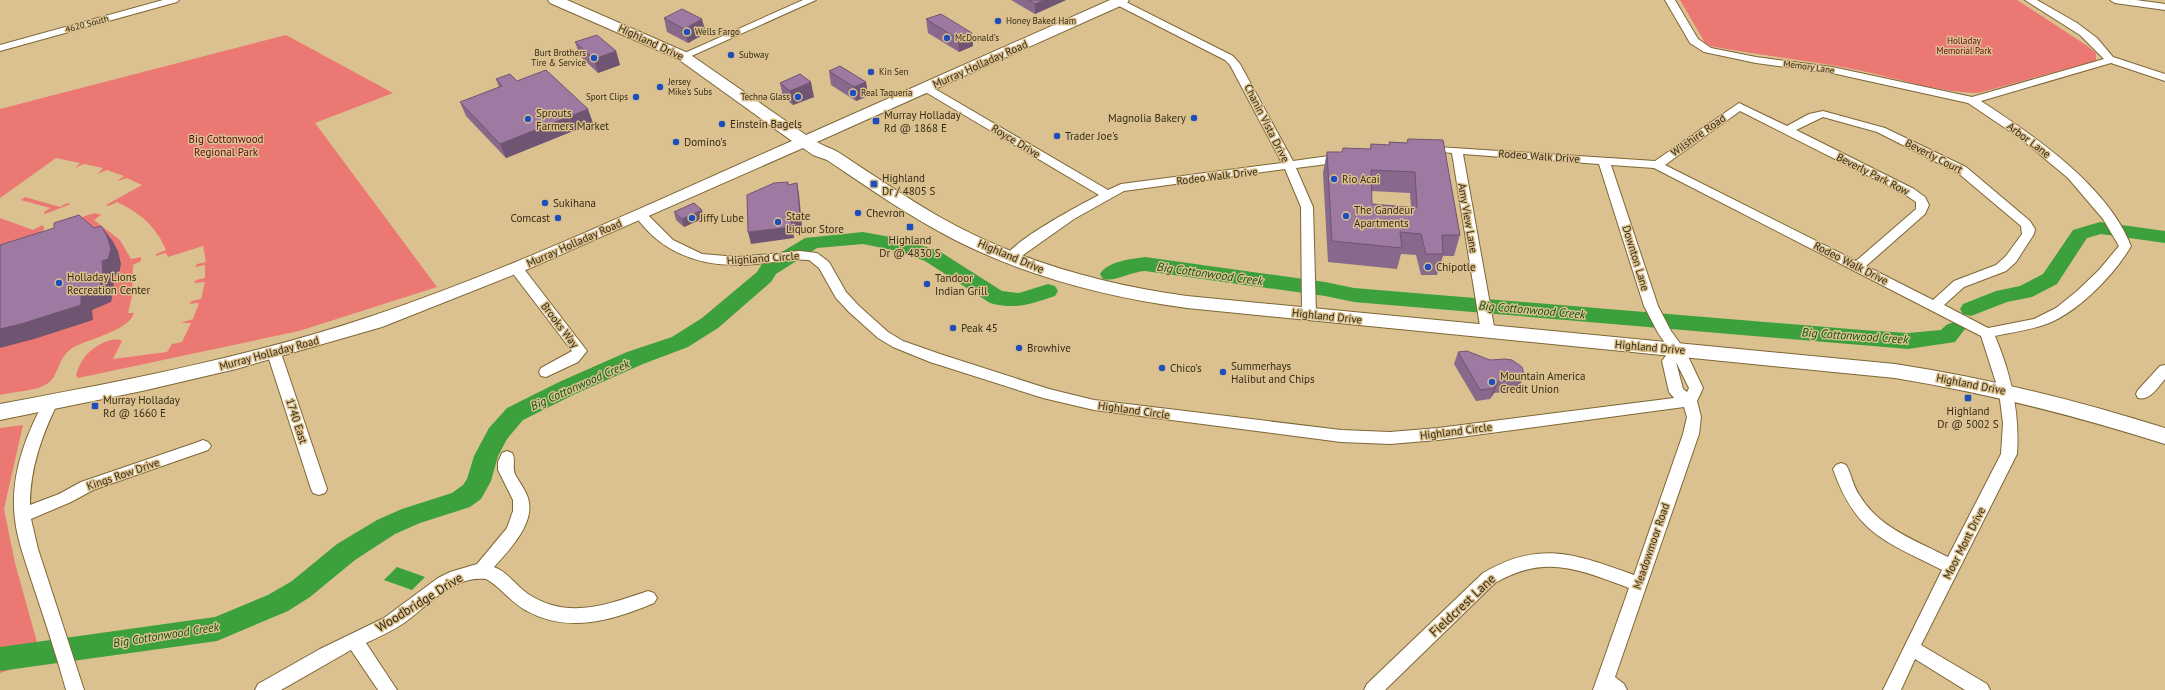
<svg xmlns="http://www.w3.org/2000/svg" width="2165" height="690" viewBox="0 0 2165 690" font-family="'PT Sans',sans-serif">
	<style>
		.green { fill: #ec7874 }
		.water { fill: #3ca03c }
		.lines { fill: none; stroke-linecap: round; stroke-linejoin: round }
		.river { fill: #3ca03c; fill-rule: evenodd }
		.street-casing { stroke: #7d6636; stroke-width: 2 }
		.secondary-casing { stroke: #7d6636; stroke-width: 2 }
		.street { fill: #fff; fill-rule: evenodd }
		.secondary { fill: #fff; fill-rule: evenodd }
		.wall { fill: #88698b; fill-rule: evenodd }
		.shaded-wall { fill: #6f5571 }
		.building { fill: #9e7aa2; stroke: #6f5571; fill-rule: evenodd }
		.poi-dot { fill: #1e4ebb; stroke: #dbc18f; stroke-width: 1.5 }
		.labels { text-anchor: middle; stroke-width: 3; stroke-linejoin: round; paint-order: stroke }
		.far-poi-label { font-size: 9px; fill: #352b17; stroke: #dbc18f; text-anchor: start }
		.far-street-label { font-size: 9px; fill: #352b17; stroke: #dbc18f }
		.far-park-label { font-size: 9px; fill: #600912; stroke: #dbc18f }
		.street-label { font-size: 11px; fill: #352b17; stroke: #dbc18f }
		.poi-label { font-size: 11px; fill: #352b17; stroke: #dbc18f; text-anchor: start }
		.park-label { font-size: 11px; fill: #600912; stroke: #dbc18f }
		.water-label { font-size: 12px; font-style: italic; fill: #0b510f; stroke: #dbc18f }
		.near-street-label { font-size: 13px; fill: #352b17; stroke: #dbc18f }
	</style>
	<rect width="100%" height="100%" fill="#dbc18f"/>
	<g class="green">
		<path d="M1680,0H2017L2086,45L2096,53V61L1978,93C1935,92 1894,77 1852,69C1805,60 1757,55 1710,46L1705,43Z"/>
		<path d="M286,35L393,93L315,123L437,287L299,331L78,378L76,375C78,369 80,363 84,358C90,349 111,335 122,341L113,359L167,352L172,344L182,342L191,323H181L193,319L199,303L189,304L192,301L201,299L205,282L194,283L196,280L205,278V265L195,267L197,264L206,262L203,246L168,257L166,253L156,256V254L166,250C156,226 140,213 117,202L109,206L106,205L142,185L127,178L117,181L124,176L107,170L97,174L103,168L84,164L75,168L80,163L56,158L0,198V109Z"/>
		<polygon points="25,197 60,207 67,203 71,204 45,214 44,212 50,208 21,200"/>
		<path d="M95,213L101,215L94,220L120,240L131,259L141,257V261L133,265L132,296L128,313H134C130,330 89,339 74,347C56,357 60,378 45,385C35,391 12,392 0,395V261L85,216Z"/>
		<polygon points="0,218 33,230 42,225 45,228 42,231 0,253"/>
		<polygon points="23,425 4,509 15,563 42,660 0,673 0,428"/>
	</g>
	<polygon class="water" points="397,567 425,577 412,590 384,580"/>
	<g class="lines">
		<g class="river">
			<polygon points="2100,222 2165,231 2165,243 2101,234 2087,238 2057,284 2032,297 2007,302 1971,316 1963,314 1960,309 1963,304 1996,291 2020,286 2043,274 2073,230"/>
			<path d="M863,232L901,239L939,251L1002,291L1019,293L1048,284L1055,286L1058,291L1055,296C1031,304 1015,310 990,303L925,261L897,251L863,244L817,248L776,274L771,282L718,328L688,347L643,364L575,394L523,420L507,439L498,456L491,481L481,499L470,507L420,523L395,534L355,560L310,597L288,611L217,641L0,671V647L215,617L268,595L292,581L337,544L377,520L402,509L452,493L463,485L467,479L474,456L489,428L507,408L559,382L627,352L672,337L702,318L757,272L762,264L805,238Z"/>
			<path d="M1145,257L1325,282L1354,288L1862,330L1908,333L1941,330C1947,323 1952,321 1962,324L1965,329L1955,342L1908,349L1354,302L1325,296L1145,271C1130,272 1116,282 1103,279L1100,274C1108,261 1131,259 1145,257Z"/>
		</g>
		<g class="street-casing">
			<g id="street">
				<polygon points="163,0 179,0 177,2 0,51 0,45"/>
				<polygon points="803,0 816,0 687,58 683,59 678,56"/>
				<path d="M1114,0H1122L1233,56L1240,64L1293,161L1343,154L1349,158L1343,162L1296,168L1313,207L1316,314L1314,317H1304L1302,314L1301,207L1285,169L1124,191L1074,219L1016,260H1006L1005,257C1016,239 1078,206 1099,195L922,90L921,88L922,86H930L1108,190L1121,184L1282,163L1230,65L1225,60L1115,4Z"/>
				<path d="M1665,0H1675L1698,39L1711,48L1756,57L1832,67L1972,97L2104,59L2080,35L2025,0H2037L2077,23L2097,38L2113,57L2165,74V81L2111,63L1981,101C2033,135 2108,186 2131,246C2115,274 2079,311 2049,323C2032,330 2013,332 1995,336C2011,374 2020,412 2017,454L1921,645L1987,684L1990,690H1965L1915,659L1901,690H1883L1942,570C1885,541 1856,534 1833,469L1836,465L1841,463L1846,465C1852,475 1853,487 1860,496C1879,528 1917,541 1948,557L2001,454L2003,423L1999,392L1981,336L1654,168L1611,165L1658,306L1671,331L1685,350L1703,388L1697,401L1701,417L1699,434L1615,677L1624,684L1627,690H1593L1629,588C1578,569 1545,554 1495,583L1385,690H1364L1367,684L1483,573C1540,540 1575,554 1634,575L1683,434L1687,417L1684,407L1438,440L1390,444L1341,442L1094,410L1043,398L930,362L893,347L878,338L849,312L836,298L819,268L809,260C785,258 762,265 739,265C696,266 658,250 634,214L636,211H644L673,240L702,254L738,257L800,251L817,253L829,262L846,292L859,306L888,332L903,341L940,354L1049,389L1094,400L1341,430L1390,432L1438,428L1674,398L1669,392L1662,361L1670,350L1658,333L1644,306L1599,164L1463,154L1495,332L1493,335H1483L1481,332L1452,153L1423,150L1421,148L1423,146L1655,161L1739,103L1787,126L1809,114L1823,111L1885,128L1966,167L2030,221L2035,229L2034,234L2016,262L2006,271L1964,287L1944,305L1988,328L2034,319L2056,308L2077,291L2099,270L2119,246L2103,219L2068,178L2020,138L1968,103L1832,73L1756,63L1704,52L1690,43ZM1740,111L1906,195L1916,202V209L1856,261L1665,165ZM1823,117L1877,132L1958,173L2021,226L2022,234L2006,256L1996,265L1954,281L1933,300L1866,266L1925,214L1929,205L1925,197L1914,189L1796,130ZM1676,362L1689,388L1687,392L1683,389Z"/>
				<polygon points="2110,0 2136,0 2165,4 2165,10 2115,3"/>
				<polygon points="516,264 521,265 587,351 578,362 546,377 541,376 539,372 541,368 572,351 511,271 509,268 511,265"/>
				<polygon points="274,348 279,350 281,353 327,489 325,493 319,495 313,493 311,489 267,353 269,350"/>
				<path d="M2165,365V379C2158,387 2150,401 2138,398L2136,394L2138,390L2160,366Z"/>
				<path d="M51,397L56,398L58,402C42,435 30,468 30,505L59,494L81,482L198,442L203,440L208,442L211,446L208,450L93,490L71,502L31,519L38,549L84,690H66C56,654 44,618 32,582C24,557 14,532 14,505C13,468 28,430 46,398Z"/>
				<path d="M507,451L512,453C516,459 512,466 515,474C519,482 525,489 528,498C536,523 509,550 494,567C508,572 516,586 528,594C568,620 606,605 648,591L654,593L657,598L654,603C614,620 568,634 527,611C511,603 502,588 486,579C453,575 429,605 404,623C392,631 379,637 366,643L397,690H378L351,650L281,690H255L258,684L320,649L384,618L438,578L450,572L477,564L507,528L513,511V500L498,470V462L502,453Z"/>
			</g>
		</g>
		<g class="secondary-casing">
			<path id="secondary" d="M548,0H567L688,53L806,135L1110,0H1129L1127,3L817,142C825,147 834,149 841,154C873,175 905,197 938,216C1015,260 1099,284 1187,296L1895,364C1987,378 2076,400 2165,428V444C2076,416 1987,393 1895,378L1187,308C1107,297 1028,277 955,240C910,217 869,188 827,160L813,155L803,148L528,269L382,327L236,369L142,391L0,420V404C124,381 249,357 369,317C513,269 653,202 792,141L678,59L550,3Z"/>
		</g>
		<use href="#street" class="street"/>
		<use href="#secondary" class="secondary"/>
	</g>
	<g class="wall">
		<polygon points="1011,0 1066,0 1035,14"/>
		<polygon points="664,18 706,33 688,43 667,32"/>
		<polygon points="926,19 972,33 973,46 959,52 928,33"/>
		<polygon points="575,42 616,51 620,65 598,73 580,56"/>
		<polygon points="829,71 866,82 868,96 856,101 831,85"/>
		<polygon points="496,79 517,81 593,123 506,158 466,116 460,102 499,87"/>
		<polygon points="780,83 814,97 793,105 783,97"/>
		<path d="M1408,139L1460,235L1454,256H1443L1437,275H1421L1416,255L1401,254L1397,269L1328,262L1323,173L1327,152H1342L1370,149L1371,144L1389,145V142L1407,143ZM1371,191L1410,193L1411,207L1372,204Z"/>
		<polygon points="674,212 704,218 684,227 676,220"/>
		<polygon points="1458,352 1524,374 1520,385 1515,391 1494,393 1490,399 1476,401 1454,364"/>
	</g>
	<g class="shaded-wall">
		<polygon points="1044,0 1066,0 1035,14 1035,4"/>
		<polygon points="702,19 706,33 688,43 684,29"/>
		<polygon points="972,33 973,46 959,52 958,39"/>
		<polygon points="616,51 620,65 598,73 594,59"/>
		<polygon points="811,82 814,97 793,105 790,91"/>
		<polygon points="866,82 868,96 856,101 854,87"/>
		<polygon points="588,109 593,123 506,158 500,144"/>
		<polygon points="797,183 799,194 802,226 793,228 794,238 751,244 748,232 791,217"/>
		<polygon points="702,210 704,218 684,227 682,219"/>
		<polygon points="101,226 112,240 118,251 121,264 119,274 113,276 114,290 111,302 92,310 93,320 34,339 0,348 0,329 81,295"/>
		<polygon points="1524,374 1520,385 1515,391 1519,379"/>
		<polygon points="1498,381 1494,393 1490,399 1494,388"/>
	</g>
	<g class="building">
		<polygon points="1028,0 1044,0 1035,4"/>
		<polygon points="682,9 702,19 684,29 664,18"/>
		<polygon points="941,14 972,33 958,39 926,19"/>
		<polygon points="597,35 616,51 594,59 575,42"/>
		<polygon points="840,66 866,82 854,87 829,71"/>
		<polygon points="546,70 588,109 500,144 460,102 502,86 496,79 510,74 517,81"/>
		<polygon points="800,74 811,82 790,91 780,83"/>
		<path d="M1408,139L1443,140L1460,235H1442L1443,254H1426L1421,234L1400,232L1402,248L1332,241L1327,152H1342L1343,148L1371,149V144L1390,145L1389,142L1407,143ZM1371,170L1415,172L1417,208L1372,204Z"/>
		<polygon points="788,182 788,185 797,183 800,215 791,217 792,227 748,232 747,195 774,183"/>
		<polygon points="694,203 702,210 682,219 674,212"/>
		<polygon points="79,215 94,228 101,226 107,236 111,249 108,259 102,261 103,275 100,287 81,295 81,305 21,324 0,329 0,245 54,228 54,223"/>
		<polygon points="1467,351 1490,360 1505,359 1512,360 1522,367 1524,374 1519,379 1498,381 1494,388 1480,390 1458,352"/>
	</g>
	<g class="poi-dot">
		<circle cx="998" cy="21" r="4"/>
		<circle cx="687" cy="32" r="4"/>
		<circle cx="947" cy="38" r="4"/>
		<circle cx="731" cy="55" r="4"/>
		<circle cx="594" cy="58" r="4"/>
		<circle cx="871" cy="72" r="4"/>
		<circle cx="660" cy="87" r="4"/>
		<circle cx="853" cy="93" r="4"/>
		<circle cx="636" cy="97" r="4"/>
		<circle cx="798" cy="97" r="4"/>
		<circle cx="1194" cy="118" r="4"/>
		<circle cx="528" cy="119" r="4"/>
		<rect x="872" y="117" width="8" height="8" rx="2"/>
		<circle cx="722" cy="124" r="4"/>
		<circle cx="1057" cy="136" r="4"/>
		<circle cx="676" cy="142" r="4"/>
		<circle cx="1334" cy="179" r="4"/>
		<rect x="870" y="180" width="8" height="8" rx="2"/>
		<circle cx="545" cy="203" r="4"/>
		<circle cx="858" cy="213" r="4"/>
		<circle cx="1346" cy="216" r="4"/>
		<circle cx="558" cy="218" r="4"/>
		<circle cx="692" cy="218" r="4"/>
		<circle cx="778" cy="222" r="4"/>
		<rect x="906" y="223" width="8" height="8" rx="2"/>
		<circle cx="1428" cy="267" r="4"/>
		<circle cx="59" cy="283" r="4"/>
		<circle cx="927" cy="284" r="4"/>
		<circle cx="953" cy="328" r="4"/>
		<circle cx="1019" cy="348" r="4"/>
		<circle cx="1162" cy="368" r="4"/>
		<circle cx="1223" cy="372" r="4"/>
		<circle cx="1492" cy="382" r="4"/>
		<rect x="1964" y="394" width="8" height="8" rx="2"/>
		<rect x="91" y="402" width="8" height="8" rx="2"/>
	</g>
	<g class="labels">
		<g class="far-poi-label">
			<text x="1006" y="24">Honey Baked Ham</text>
			<text x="695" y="35">Wells Fargo</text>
			<text x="955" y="41">McDonald's</text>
			<text x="586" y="56" text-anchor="end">Burt Brothers<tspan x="586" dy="10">Tire &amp; Service</tspan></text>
			<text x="739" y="58">Subway</text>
			<text x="879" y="75">Kin Sen</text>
			<text x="668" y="85">Jersey<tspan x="668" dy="10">Mike's Subs</tspan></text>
			<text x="861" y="96">Real Taqueria</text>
			<text x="628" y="100" text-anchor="end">Sport Clips</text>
			<text x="790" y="100" text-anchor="end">Techna Glass</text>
		</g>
		<g class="far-street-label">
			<text transform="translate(87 24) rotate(-15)" y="3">4620 South</text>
			<text transform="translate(1809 67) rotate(8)" y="3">Memory Lane</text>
		</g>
		<g class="far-park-label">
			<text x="1964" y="44">Holladay<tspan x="1964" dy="10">Memorial Park</tspan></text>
		</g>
		<g class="street-label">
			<text transform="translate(651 42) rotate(25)" y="4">Highland Drive</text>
			<text transform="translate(980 64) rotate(-24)" y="4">Murray Holladay Road</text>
			<text transform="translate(1267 123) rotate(63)" y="4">Chanin Vista Drive</text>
			<text transform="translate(1698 135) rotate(-35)" y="4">Wilshire Road</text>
			<text transform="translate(2029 140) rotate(37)" y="4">Arbor Lane</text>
			<text transform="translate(1016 141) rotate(31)" y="4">Royce Drive</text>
			<text transform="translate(1539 156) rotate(4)" y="4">Rodeo Walk Drive</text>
			<text transform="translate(1934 156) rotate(27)" y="4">Beverly Court</text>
			<text transform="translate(1873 174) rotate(27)" y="4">Beverly Park Row</text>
			<text transform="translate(1217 176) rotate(-7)" y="4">Rodeo Walk Drive</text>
			<text transform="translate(1468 218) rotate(80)" y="4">Amy View Lane</text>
			<text transform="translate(574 243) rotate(-24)" y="4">Murray Holladay Road</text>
			<text transform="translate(1011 256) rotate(23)" y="4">Highland Drive</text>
			<text transform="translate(763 258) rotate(-4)" y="4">Highland Circle</text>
			<text transform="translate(1636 258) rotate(73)" y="4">Downton Lane</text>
			<text transform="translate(1851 263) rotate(27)" y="4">Rodeo Walk Drive</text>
			<text transform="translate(1327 316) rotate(6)" y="4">Highland Drive</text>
			<text transform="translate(560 325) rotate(53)" y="4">Brooks Way</text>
			<text transform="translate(1650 347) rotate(5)" y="4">Highland Drive</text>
			<text transform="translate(269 353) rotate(-15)" y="4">Murray Holladay Road</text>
			<text transform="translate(1971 384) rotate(11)" y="4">Highland Drive</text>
			<text transform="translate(1134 410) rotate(8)" y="4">Highland Circle</text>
			<text transform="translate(297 421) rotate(72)" y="4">1740 East</text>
			<text transform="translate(1456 431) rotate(-7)" y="4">Highland Circle</text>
			<text transform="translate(123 474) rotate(-19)" y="4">Kings Row Drive</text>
			<text transform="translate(1964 543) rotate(-63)" y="4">Moor Mont Drive</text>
			<text transform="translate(1651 546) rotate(-71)" y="4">Meadowmoor Road</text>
		</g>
		<g class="poi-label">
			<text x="536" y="117">Sprouts<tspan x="536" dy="13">Farmers Market</tspan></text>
			<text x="884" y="119">Murray Holladay<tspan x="884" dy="13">Rd @ 1868 E</tspan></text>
			<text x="1186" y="122" text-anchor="end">Magnolia Bakery</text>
			<text x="730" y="128">Einstein Bagels</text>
			<text x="1065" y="140">Trader Joe's</text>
			<text x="684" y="146">Domino's</text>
			<text x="882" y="182">Highland<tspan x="882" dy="13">Dr / 4805 S</tspan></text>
			<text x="1342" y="183">Rio Acai</text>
			<text x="553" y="207">Sukihana</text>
			<text x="1354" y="214">The Gandeur<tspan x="1354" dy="13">Apartments</tspan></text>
			<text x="866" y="217">Chevron</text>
			<text x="786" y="220">State<tspan x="786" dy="13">Liquor Store</tspan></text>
			<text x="550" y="222" text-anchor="end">Comcast</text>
			<text x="700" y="222">Jiffy Lube</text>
			<text x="910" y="244" text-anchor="middle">Highland<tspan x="910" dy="13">Dr @ 4830 S</tspan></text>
			<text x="1436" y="271">Chipotle</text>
			<text x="67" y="281">Holladay Lions<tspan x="67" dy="13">Recreation Center</tspan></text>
			<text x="935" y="282">Tandoor<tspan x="935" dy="13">Indian Grill</tspan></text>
			<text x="961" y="332">Peak 45</text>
			<text x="1027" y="352">Browhive</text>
			<text x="1231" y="370">Summerhays<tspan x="1231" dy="13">Halibut and Chips</tspan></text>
			<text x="1170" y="372">Chico's</text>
			<text x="1500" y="380">Mountain America<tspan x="1500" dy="13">Credit Union</tspan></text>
			<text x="103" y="404">Murray Holladay<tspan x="103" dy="13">Rd @ 1660 E</tspan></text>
			<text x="1968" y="415" text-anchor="middle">Highland<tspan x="1968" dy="13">Dr @ 5002 S</tspan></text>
		</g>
		<g class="park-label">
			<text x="226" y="143">Big Cottonwood<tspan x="226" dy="13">Regional Park</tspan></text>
		</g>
		<g class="water-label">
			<text transform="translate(1210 274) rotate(8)" y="4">Big Cottonwood Creek</text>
			<text transform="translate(1532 310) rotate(5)" y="4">Big Cottonwood Creek</text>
			<text transform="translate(1855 336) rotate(4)" y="4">Big Cottonwood Creek</text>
			<text transform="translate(580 385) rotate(-24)" y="4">Big Cottonwood Creek</text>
			<text transform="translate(166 635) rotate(-9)" y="4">Big Cottonwood Creek</text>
		</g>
		<g class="near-street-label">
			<text transform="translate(419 602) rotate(-32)" y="5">Woodbridge Drive</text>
			<text transform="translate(1462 605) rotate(-43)" y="5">Fieldcrest Lane</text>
		</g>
	</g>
</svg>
